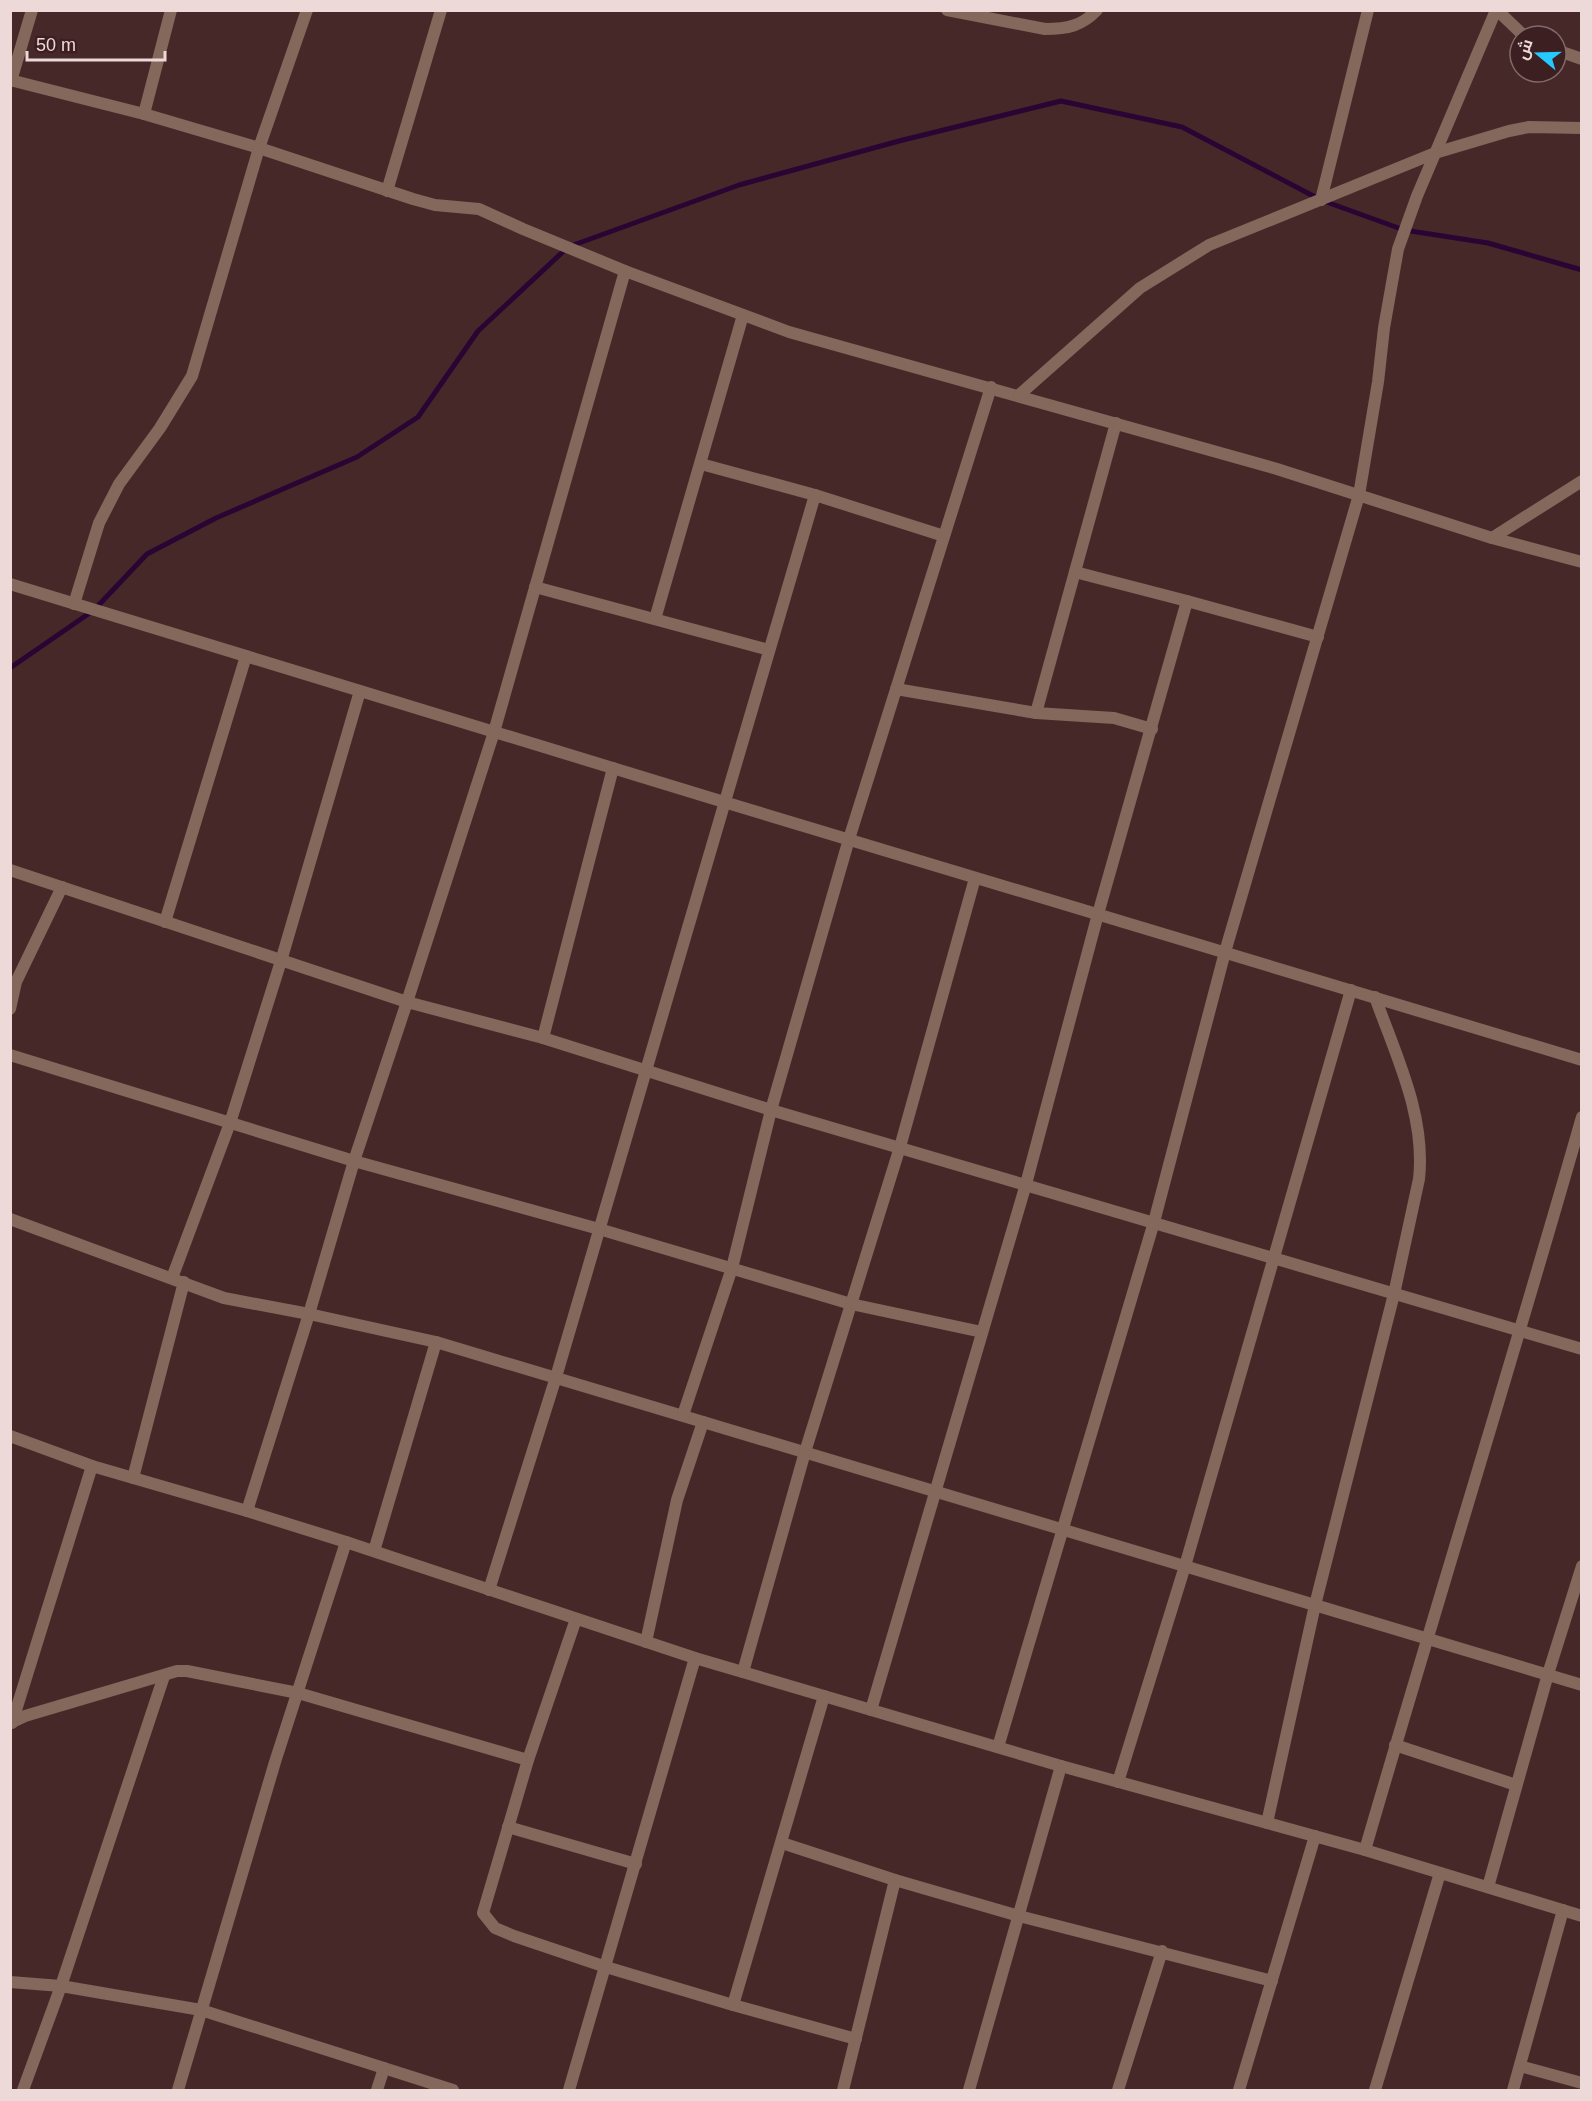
<svg xmlns="http://www.w3.org/2000/svg" width="1592" height="2101" viewBox="0 0 1592 2101" font-family="Helvetica,Cairo,sans-serif">
	<style>
		.lines { fill: none; stroke-linecap: round; stroke-linejoin: round }
		.stream { stroke: #290533; stroke-width: 5 }
		.minor { stroke: #83685b; stroke-width: 12 }
		.tertiary { stroke: #83685b; stroke-width: 12 }
	</style>
	<rect width="100%" height="100%" fill="#472829"/>
	<g class="lines">
		<polyline class="stream" points="10,668 94,610 147,554 216,518 357,457 418,417 478,331 568,247 739,185 899,141 1061,101 1182,127 1321,200 1404,230 1488,243 1582,270"/>
		<g class="minor">
			<path d="M947,10L1045,29C1067,29 1082,26 1097,10"/>
			<polyline points="1497,10 1524,36"/>
			<polyline points="1556,50 1582,59"/>
			<polyline points="10,80 144,114 259,148 413,199 435,205 479,209 523,229 625,271 789,332 1277,469 1492,538 1582,562"/>
			<polyline points="11,81 32,10"/>
			<polyline points="144,114 171,10"/>
			<polyline points="387,191 441,10"/>
			<polyline points="1321,200 1368,10"/>
			<polyline points="1019,395 1140,288 1209,245 1435,153 1509,131 1529,127 1582,128"/>
			<polyline points="701,464 815,495 944,536"/>
			<polyline points="1492,538 1582,481"/>
			<polyline points="1075,572 1187,601"/>
			<polyline points="535,587 769,650"/>
			<polyline points="74,604 99,523 119,484 160,428 192,376 259,148 307,10"/>
			<polyline points="655,619 743,315"/>
			<polyline points="896,689 1036,713 1114,718 1152,729"/>
			<polyline points="1036,713 1116,423"/>
			<polyline points="494,732 625,271"/>
			<polyline points="10,870 407,1002 543,1038 771,1110 1582,1349"/>
			<polyline points="165,922 246,656"/>
			<polyline points="10,1009 16,982 62,887"/>
			<polyline points="543,1038 613,768"/>
			<polyline points="10,1055 354,1161 599,1229 851,1304 982,1332"/>
			<polyline points="10,1219 224,1298 309,1314 436,1342 1582,1685"/>
			<polyline points="172,1278 230,1123 281,961 360,691"/>
			<polyline points="683,1415 732,1268 771,1110 849,839 991,387"/>
			<polyline points="10,1436 92,1466 247,1511"/>
			<polyline points="133,1478 184,1282"/>
			<polyline points="346,1542 695,1658 1061,1766 1365,1850 1582,1916"/>
			<polyline points="374,1551 436,1342"/>
			<polyline points="489,1590 556,1377 815,495"/>
			<polyline points="576,1619 528,1760 483,1913 495,1928 514,1936 606,1967 733,2005 856,2039"/>
			<polyline points="646,1642 677,1500 703,1422"/>
			<polyline points="743,1672 805,1452 900,1147 975,878"/>
			<polyline points="871,1710 1026,1184 1098,914 1187,601 1318,637"/>
			<polyline points="10,1723 25,1716 177,1671 187,1671 298,1693 528,1760"/>
			<polyline points="12,1723 92,1466"/>
			<polyline points="1395,1745 1516,1785"/>
			<polyline points="998,1747 1154,1222 1225,952 1359,495 1378,382 1384,328 1398,249 1417,196 1496,10"/>
			<polyline points="1118,1782 1185,1566 1351,990"/>
			<path d="M1267,1823L1315,1605L1394,1294L1419,1179C1426,1116 1396,1056 1375,997"/>
			<polyline points="508,1827 636,1864"/>
			<polyline points="782,1843 895,1880 1019,1916 1272,1981"/>
			<path d="M1365,1850C1436,1606 1512,1362 1582,1117"/>
			<polyline points="1488,1887 1548,1674 1582,1566"/>
			<polyline points="10,1982 61,1986 201,2010 453,2090"/>
			<polyline points="733,2005 824,1696"/>
			<polyline points="1520,2066 1582,2083"/>
			<polyline points="23,2090 61,1986 164,1676"/>
			<polyline points="377,2090 384,2068"/>
			<polyline points="569,2090 695,1658"/>
			<polyline points="843,2090 895,1880"/>
			<polyline points="969,2090 1061,1766"/>
			<polyline points="1118,2090 1162,1951"/>
			<polyline points="1239,2090 1315,1836"/>
			<polyline points="1375,2090 1440,1873"/>
			<polyline points="1513,2090 1563,1910"/>
		</g>
		<g class="tertiary">
			<polyline points="10,584 724,802 1582,1060"/>
			<polyline points="178,2090 275,1762 346,1542 247,1511 309,1314 354,1161 407,1002 494,732"/>
		</g>
	</g>
	<rect width="1592" height="2101" fill="none" stroke="#eed9d9" stroke-width="24"/>
	<g transform="translate(1538 54) rotate(289)"><circle r="28" fill="#3c1f20" stroke="#83696a" stroke-width="1.5"/>
	<path d="M0-4.5L10 22L0 15L-10 22Z" fill="#25c9fe"/>
	<text y="-9" font-size="16" font-weight="bold" text-anchor="middle" fill="#eed9d9">ش</text>
	</g>
	<path d="M27 51v9h138v-9" fill="none" stroke="#eed9d9" stroke-width="3"/>
	<text x="36" y="51" font-size="18" fill="#eed9d9" stroke="#3c1f20" stroke-width="4.5" paint-order="stroke">50 m</text>
</svg>
